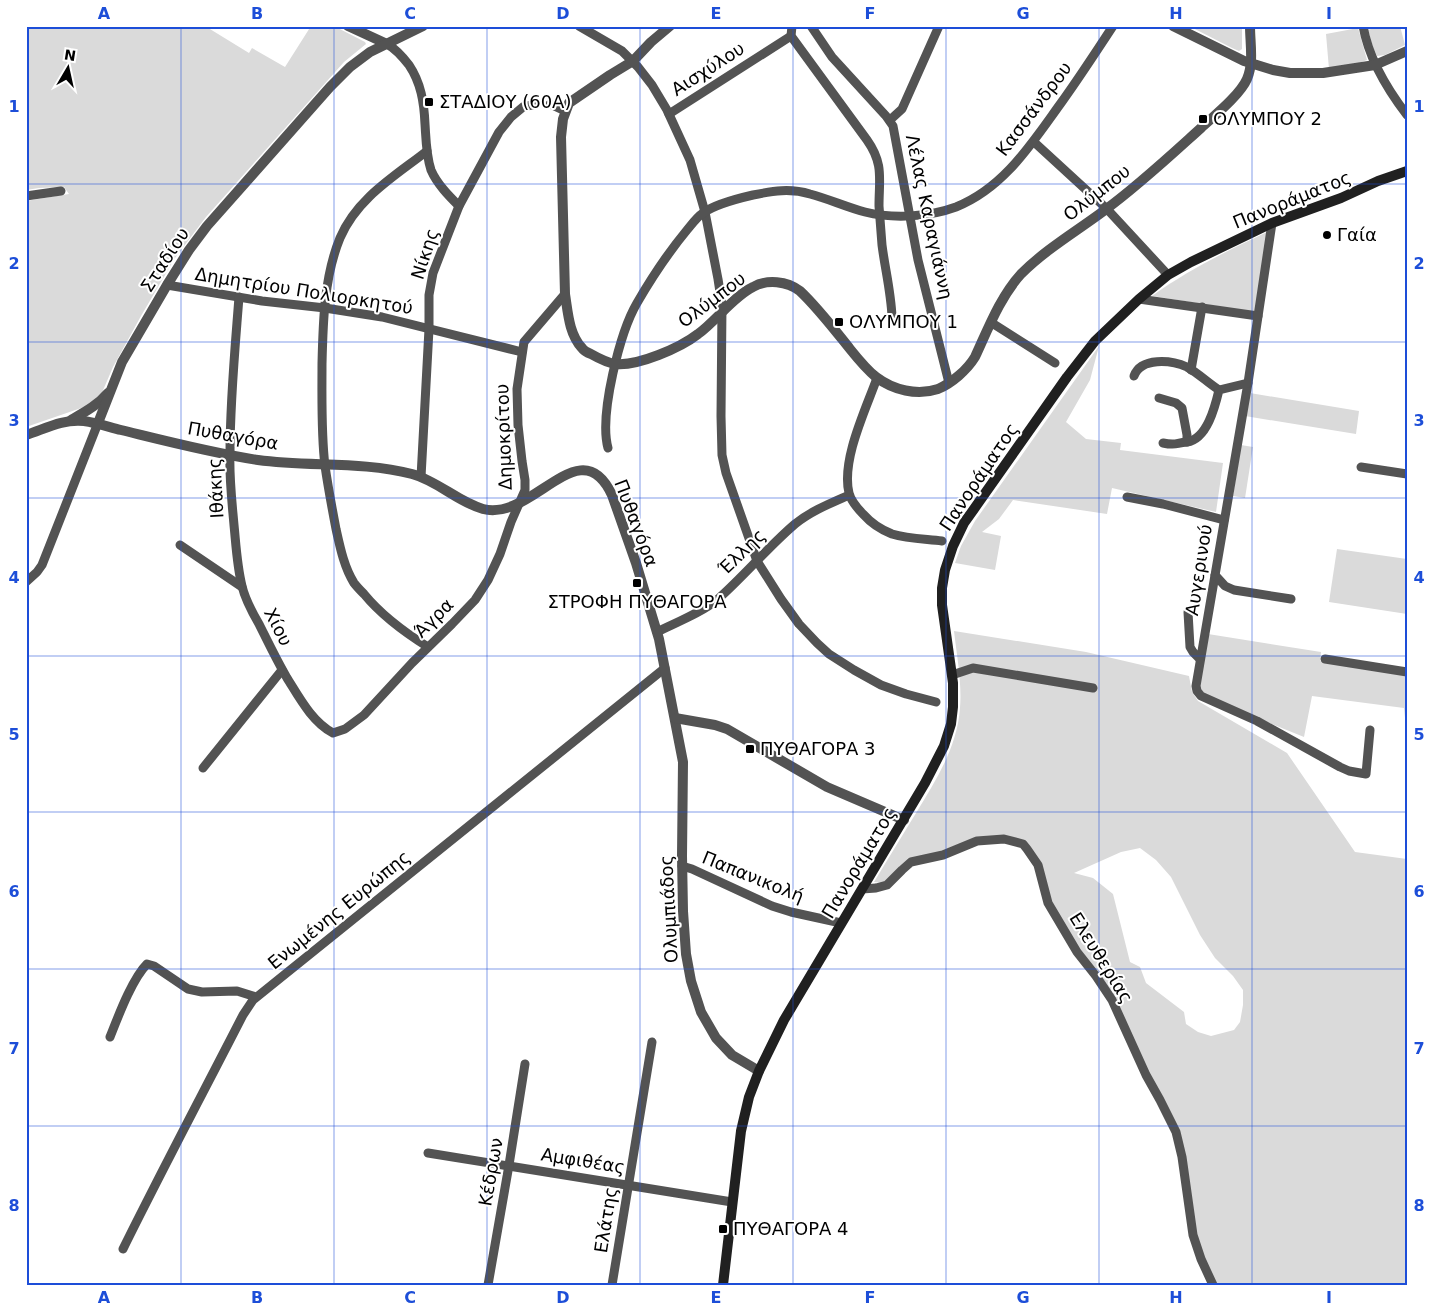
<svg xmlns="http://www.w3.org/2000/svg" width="1433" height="1311" viewBox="0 0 1433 1311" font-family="'DejaVu Sans',sans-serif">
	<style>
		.green { fill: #dadada; fill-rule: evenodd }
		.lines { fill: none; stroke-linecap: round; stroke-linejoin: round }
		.minor { stroke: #535353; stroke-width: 9 }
		.tertiary { stroke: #535353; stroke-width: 10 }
		.secondary { stroke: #202020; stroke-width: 10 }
		.grid { fill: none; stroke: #1d4ed8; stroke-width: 1; stroke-opacity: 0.55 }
		.poi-dot { fill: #000; stroke: #fff; stroke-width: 2 }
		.labels { text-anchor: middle; stroke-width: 4; stroke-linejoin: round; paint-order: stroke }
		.street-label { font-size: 18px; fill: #000; stroke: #fff }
		.poi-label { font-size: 18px; fill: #000; stroke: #fff; text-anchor: start }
		.neatline { fill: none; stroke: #1d4ed8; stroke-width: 2 }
		.grid-label { font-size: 16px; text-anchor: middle; font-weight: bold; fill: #1d4ed8 }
	</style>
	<rect width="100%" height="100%" fill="#fff"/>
	<g class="green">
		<polygon points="26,26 205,26 249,53 252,48 285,67 311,26 334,26 365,42 366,44 344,62 206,217 175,258 141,316 113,367 101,395 87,406 26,427 26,201 69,194 64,187 39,188 26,190"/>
		<polygon points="1189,26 1242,26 1242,49 1239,51 1232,48"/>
		<polygon points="1380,26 1400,26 1405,45 1385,55 1377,56 1373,47 1368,30"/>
		<polygon points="1358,28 1367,60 1353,65 1329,69 1326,34"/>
		<path d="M1267,232L1255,312L1152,296C1188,270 1227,251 1267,232Z"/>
		<polygon points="1099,346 1090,380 1066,422 1086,439 1121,443 1120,450 1223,463 1216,512 1112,488 1107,514 1013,500 999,519 982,532 1001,536 995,570 955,563 961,546 975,521"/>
		<polygon points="1250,393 1359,411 1356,434 1245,416"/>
		<polygon points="1241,445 1253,447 1245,498 1233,496"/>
		<polygon points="1337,549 1407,559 1407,614 1329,602"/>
		<path d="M954,631L1086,652L1189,676L1192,692L1198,701L1287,753L1355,852L1407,859V1285H1214L1197,1242L1181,1140L1115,1003L1061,921L1024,845L1004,837L956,847L922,858L883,883L874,882C888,859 902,836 916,813C936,780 957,748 960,708C962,683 957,657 954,631ZM1140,848L1156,860L1171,877L1200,935L1215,958L1233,976L1243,990V1005L1240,1022L1234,1030L1211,1036L1198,1032L1186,1024L1184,1012L1146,983L1140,967L1130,962L1113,894L1093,878L1074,873L1121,852Z"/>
		<polygon points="1208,634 1321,652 1320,661 1407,676 1407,738 1404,708 1312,696 1304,737 1200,695 1198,679"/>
	</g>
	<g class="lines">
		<g class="minor">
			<polyline points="579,26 622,51 638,67 652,85 667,110 690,160 705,212 718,279 722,305 721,416 722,455 726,473 757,561 781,599 799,624 817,643 829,654 854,670 881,685 906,694 936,702"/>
			<path d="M792,26L791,36L867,140C884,164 879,179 879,206C880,219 881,232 882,245C885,269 891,292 892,317"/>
			<polyline points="811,26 832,57 886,116 893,126 918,260 949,383"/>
			<path d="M1363,26C1369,60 1387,89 1407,115"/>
			<path d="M387,44C396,49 402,56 409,65C421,83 424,102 425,124C426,139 426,155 431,170C437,184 449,196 459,206"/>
			<polyline points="550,104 565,111"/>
			<polyline points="669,114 791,36"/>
			<polyline points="890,120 902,109 939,26"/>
			<polyline points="1034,142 1107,209 1168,275"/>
			<path d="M427,151C395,176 357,198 340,238C324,277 323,322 322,364C322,398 321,433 325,466C328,487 332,508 336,529C340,547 344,567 354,583C357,587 361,591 364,594C382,616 404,632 428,647"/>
			<polyline points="26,196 61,191"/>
			<polyline points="1272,223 1248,383 1196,686 1197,691 1201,696 1257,721 1340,767 1349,771 1366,774 1370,730"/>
			<polyline points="167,285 262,301 325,308 382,317 522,352"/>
			<path d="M239,297C235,349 230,401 230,453C229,477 232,502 234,525C236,545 237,566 242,586C245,599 252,612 259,624C268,642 277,661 287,678C299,697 312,722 333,733L345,729L364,715L412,663L452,624L475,600L488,580L500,554L511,522L525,490V480L522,461L518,425L517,389L524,342L565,294"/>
			<polyline points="1139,299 1258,316"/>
			<polyline points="992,323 1055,363"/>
			<polyline points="1191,370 1202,307"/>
			<path d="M1134,376C1141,357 1171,360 1187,367C1198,373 1208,383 1219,390"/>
			<path d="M877,378C866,409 841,460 849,493C851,501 858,509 864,515C871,523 882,530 892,534C908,539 926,539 942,541"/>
			<polyline points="1159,398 1176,403 1182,408 1187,435 1187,442"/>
			<path d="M1163,443C1177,446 1175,443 1187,442C1207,439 1215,407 1219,390L1248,383"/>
			<path d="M608,448C599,415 620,332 637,303C652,277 668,253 687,230C692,224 697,217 703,213C714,205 740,198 753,195C773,191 790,188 810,194C829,199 846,207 865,212C893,219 929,217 956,207C1004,188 1032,143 1061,103C1079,78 1096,52 1113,26"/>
			<polyline points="1361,467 1407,474"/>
			<polyline points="421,477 429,329 429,295 433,273 459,206 499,132 511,117 523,107 536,104"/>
			<polyline points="1127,497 1163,504 1224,520"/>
			<polyline points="180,545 242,587"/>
			<polyline points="1215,575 1225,586 1234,590 1291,599"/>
			<polyline points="26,582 37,572 42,565 98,423"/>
			<polyline points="1188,612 1190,647 1193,652 1200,659"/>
			<path d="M657,632C677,622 701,613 718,599C745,575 768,547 795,524C811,511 831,503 849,495"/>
			<polyline points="1325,659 1407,672"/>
			<polyline points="952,675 973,668 1093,688"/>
			<polyline points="203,768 282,670"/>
			<polyline points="682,866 692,869 772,906 791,912 841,923"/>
			<polyline points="862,889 876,888 887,885 902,870 911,862 943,855 977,841 1004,839 1023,844 1027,849 1038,865 1048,903 1077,952 1096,976 1112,1000 1146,1075 1160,1100 1176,1132 1182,1157 1193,1235 1201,1259 1213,1285"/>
			<path d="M110,1037C118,1017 132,979 147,964L154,966L188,989L202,992L237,991L256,997"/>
			<polyline points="428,1153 732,1202"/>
			<path d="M123,1249C162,1170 203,1093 243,1015L253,1000L665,668"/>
			<polyline points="488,1285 509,1165 525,1064"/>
			<polyline points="612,1285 652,1042"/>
		</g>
		<g class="tertiary">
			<polyline points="348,26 387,44"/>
			<path d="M670,26L651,42L633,61L610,75L569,103L563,119L561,137L565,294C568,313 569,334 582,348C584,351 588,353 591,354C598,358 608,363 616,364C638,366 680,348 698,334C716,321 734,296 753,287C767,279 787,281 800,291C818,308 834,329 850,349C858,359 866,369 876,377C893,390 917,396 938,389C952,383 967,370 975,357C988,329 1000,297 1021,274C1046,249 1077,231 1105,210C1139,185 1170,156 1201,128C1214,116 1240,95 1247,79C1254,63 1250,43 1250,26"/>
			<polyline points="1173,26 1244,61 1273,70 1290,73 1323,73 1375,65 1407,51"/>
			<path d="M71,420C85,412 98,405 108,393"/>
			<polyline points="98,423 122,362 167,285 189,250 207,226 330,87 350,67 370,52 423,26"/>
			<path d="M26,435C47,428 62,419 84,421C97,423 109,427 121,430C166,441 212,453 258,460C309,467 362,461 412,474C438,481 458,502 483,509C533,522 580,427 612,495L636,563L659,639L683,762L682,856L683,911L686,954L691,981L701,1012L716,1038L732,1055L759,1071"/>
			<polyline points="675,718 715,725 727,729 827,787 904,820"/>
		</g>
		<polyline class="secondary" points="723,1285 741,1131 749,1097 759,1071 784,1020 925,783 944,746 951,724 953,707 953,683 942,605 942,588 945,570 953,546 964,523 974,509 1067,377 1095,341 1139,299 1168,275 1191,262 1272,223 1341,198 1378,181 1407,171"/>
	</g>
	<path class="grid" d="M181,26V1285M334,26V1285M487,26V1285M640,26V1285M793,26V1285M946,26V1285M1099,26V1285M1252,26V1285M26,184H1407M26,342H1407M26,498H1407M26,656H1407M26,812H1407M26,969H1407M26,1126H1407"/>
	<g class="poi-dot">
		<rect x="424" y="97" width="10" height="10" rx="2.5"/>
		<rect x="1198" y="114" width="10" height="10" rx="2.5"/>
		<circle cx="1327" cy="235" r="5"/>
		<rect x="834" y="317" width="10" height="10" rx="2.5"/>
		<rect x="632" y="578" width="10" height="10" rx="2.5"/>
		<rect x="745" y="744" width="10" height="10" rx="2.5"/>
		<rect x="718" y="1224" width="10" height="10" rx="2.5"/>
	</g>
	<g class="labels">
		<g class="street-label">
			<text transform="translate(708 69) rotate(-33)" y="6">Αισχύλου</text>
			<text transform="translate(1034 109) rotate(-53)" y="6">Κασσάνδρου</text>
			<text transform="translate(1097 193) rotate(-38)" y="6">Ολύμπου</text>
			<text transform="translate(1292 200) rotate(-22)" y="6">Πανοράματος</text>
			<text transform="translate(929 217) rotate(78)" y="6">Λέλας Καραγιάννη</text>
			<text transform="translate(425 254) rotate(-72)" y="6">Νίκης</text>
			<text transform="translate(165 260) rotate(-57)" y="6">Σταδίου</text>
			<text transform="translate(304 291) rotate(9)" y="6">Δημητρίου Πολιορκητού</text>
			<text transform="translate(712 300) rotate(-37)" y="6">Ολύμπου</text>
			<text transform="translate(233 436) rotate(10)" y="6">Πυθαγόρα</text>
			<text transform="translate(504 437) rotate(-92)" y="6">Δημοκρίτου</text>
			<text transform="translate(979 477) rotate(-56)" y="6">Πανοράματος</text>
			<text transform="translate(216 488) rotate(-93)" y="6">Ιθάκης</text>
			<text transform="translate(636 523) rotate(69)" y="6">Πυθαγόρα</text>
			<text transform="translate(742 552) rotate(-44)" y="6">Έλλης</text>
			<text transform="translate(1199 570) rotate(-81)" y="6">Αυγερινού</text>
			<text transform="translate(434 618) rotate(-45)" y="6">Άγρα</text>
			<text transform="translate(278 627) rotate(63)" y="6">Χίου</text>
			<text transform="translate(859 863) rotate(-59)" y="6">Πανοράματος</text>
			<text transform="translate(753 877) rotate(22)" y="6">Παπανικολή</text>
			<text transform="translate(669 909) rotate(-93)" y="6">Ολυμπιάδος</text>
			<text transform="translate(339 910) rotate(-39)" y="6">Ενωμένης Ευρώπης</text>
			<text transform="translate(1101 958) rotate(58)" y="6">Ελευθερίας</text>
			<text transform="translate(583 1161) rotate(9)" y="6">Αμφιθέας</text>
			<text transform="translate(491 1172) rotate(-80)" y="6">Κέδρων</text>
			<text transform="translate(606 1220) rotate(-81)" y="6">Ελάτης</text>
		</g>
		<g class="poi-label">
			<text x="439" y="108">ΣΤΑΔΙΟΥ (60A)</text>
			<text x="1213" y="125">ΟΛΥΜΠΟΥ 2</text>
			<text x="1337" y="241">Γαία</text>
			<text x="849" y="328">ΟΛΥΜΠΟΥ 1</text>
			<text x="637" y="608" text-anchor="middle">ΣΤΡΟΦΗ ΠΥΘΑΓΟΡΑ</text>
			<text x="760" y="755">ΠΥΘΑΓΟΡΑ 3</text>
			<text x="733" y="1235">ΠΥΘΑΓΟΡΑ 4</text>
		</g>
	</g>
	<rect width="1433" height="1311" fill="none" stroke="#ffffff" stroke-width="55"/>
	<g transform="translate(68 68) rotate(9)" stroke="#ffffff" stroke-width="4" paint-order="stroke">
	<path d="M0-4L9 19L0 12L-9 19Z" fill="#000000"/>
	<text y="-8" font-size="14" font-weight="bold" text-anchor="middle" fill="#000000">N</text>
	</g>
	<rect x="28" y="28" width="1378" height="1256" class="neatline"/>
	<g class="grid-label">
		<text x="104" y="19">A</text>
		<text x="257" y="19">B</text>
		<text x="410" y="19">C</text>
		<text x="563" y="19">D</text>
		<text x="716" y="19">E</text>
		<text x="870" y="19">F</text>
		<text x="1023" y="19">G</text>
		<text x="1176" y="19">H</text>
		<text x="1329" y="19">I</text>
		<text x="14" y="112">1</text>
		<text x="1419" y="112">1</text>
		<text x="14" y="269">2</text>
		<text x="1419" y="269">2</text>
		<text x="14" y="426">3</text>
		<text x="1419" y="426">3</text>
		<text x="14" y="583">4</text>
		<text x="1419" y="583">4</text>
		<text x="14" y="740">5</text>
		<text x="1419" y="740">5</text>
		<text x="14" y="897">6</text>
		<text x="1419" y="897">6</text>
		<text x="14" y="1054">7</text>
		<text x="1419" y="1054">7</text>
		<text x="14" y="1211">8</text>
		<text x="1419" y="1211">8</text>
		<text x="104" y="1303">A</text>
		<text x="257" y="1303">B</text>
		<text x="410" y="1303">C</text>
		<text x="563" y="1303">D</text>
		<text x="716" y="1303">E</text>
		<text x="870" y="1303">F</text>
		<text x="1023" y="1303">G</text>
		<text x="1176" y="1303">H</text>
		<text x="1329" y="1303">I</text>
	</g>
</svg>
